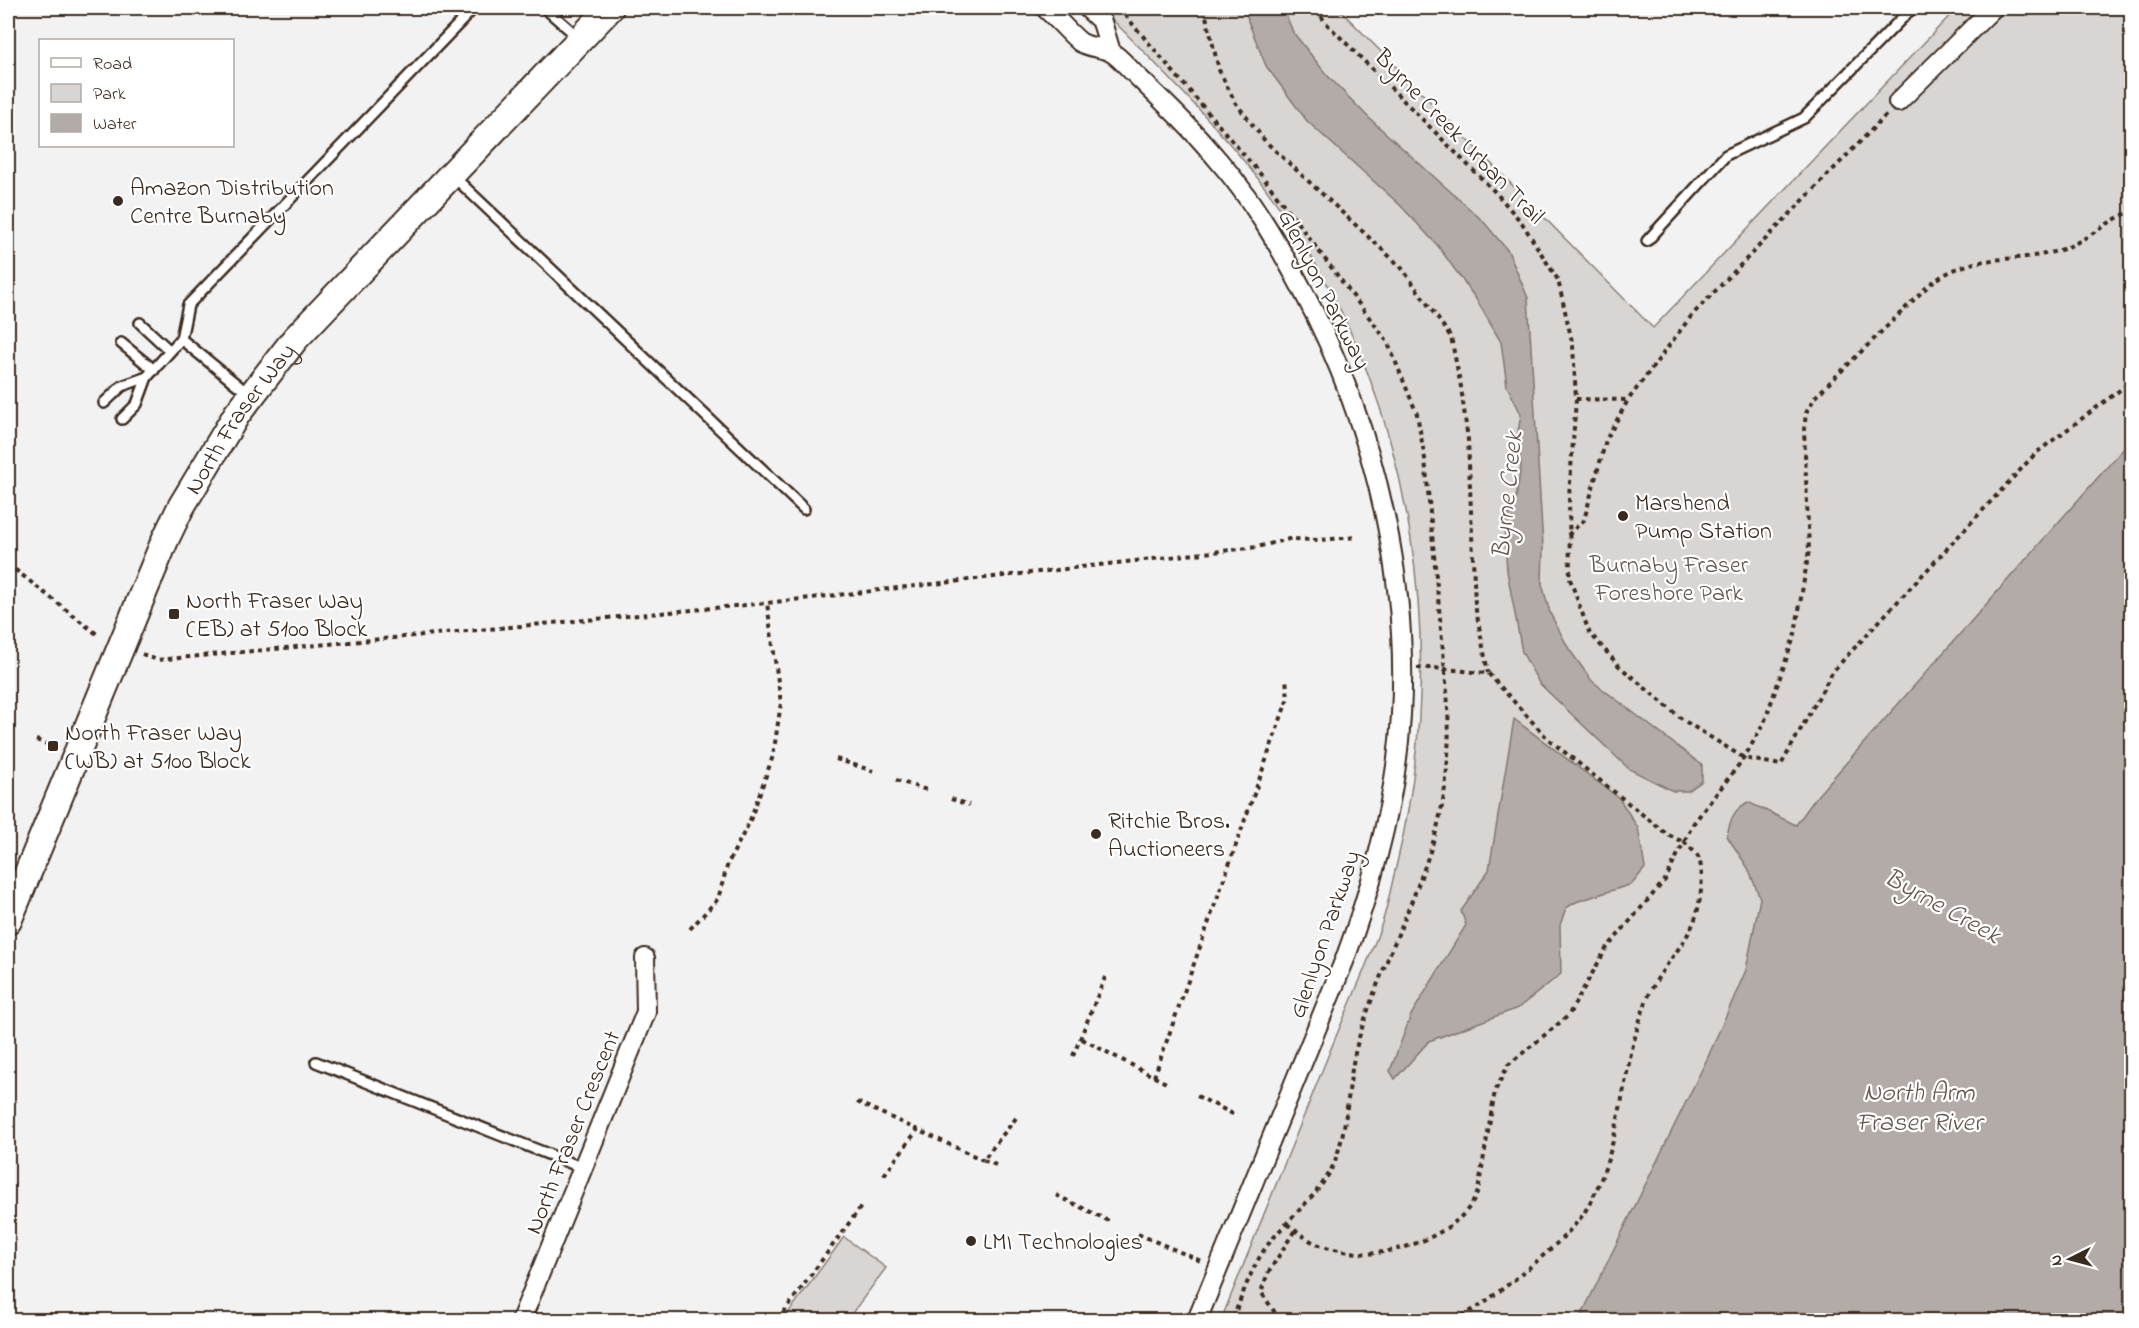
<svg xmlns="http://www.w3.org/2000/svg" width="2139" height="1328" viewBox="0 0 2139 1328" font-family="'Indie Flower',sans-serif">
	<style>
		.green { fill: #d8d5d2; stroke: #8a8078; stroke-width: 1.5 }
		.water { fill: #b2aba7; stroke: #827770; stroke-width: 1.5 }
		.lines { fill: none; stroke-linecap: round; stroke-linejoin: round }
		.lane-casing { stroke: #3b2a1e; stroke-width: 14 }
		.street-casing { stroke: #3b2a1e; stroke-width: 22 }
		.secondary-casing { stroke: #3b2a1e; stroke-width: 30 }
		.path { stroke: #3b2a1e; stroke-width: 4; stroke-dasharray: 4.5 4.5; stroke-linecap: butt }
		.lane { stroke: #fff; stroke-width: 9 }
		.street { stroke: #fff; stroke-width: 18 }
		.secondary { stroke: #fff; stroke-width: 26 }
		.poi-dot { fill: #3b2a1e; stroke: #fff; stroke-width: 2 }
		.labels { text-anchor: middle; stroke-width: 4.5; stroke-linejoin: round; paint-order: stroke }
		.street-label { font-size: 24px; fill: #3b2a1e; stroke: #fff }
		.poi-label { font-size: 24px; fill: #3b2a1e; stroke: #fff; text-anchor: start }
		.park-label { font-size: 24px; fill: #62554b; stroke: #fff }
		.water-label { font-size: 26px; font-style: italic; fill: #65574e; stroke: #fff }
	</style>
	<rect width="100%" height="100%" fill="#f3f2f2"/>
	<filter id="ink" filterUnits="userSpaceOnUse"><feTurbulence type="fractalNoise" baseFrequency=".0167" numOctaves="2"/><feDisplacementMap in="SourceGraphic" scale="12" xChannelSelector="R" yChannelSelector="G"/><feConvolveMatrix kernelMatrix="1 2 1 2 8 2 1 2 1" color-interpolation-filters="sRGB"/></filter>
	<g filter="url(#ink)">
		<g class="green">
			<path d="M1101,8H1338L1653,328L1957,8H2131V520L1810,879L1649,1320H1221C1257,1231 1294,1141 1330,1051C1347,1009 1367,967 1382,923C1388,905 1391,886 1396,867C1449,652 1416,412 1292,226C1239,145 1168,77 1101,8Z"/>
			<polygon points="844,1237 886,1268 847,1320 783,1320"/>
		</g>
		<g class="water">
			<polygon points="1246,8 1283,8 1293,32 1326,74 1369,118 1483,221 1508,251 1528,298 1543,546 1542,584 1550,613 1569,649 1592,681 1702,765 1702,781 1688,791 1673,791 1629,769 1539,683 1522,652 1507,571 1504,524 1515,504 1521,466 1517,438 1521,414 1507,386 1501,342 1476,299 1438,246 1400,205 1307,121 1266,66 1248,21"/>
			<path d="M2131,440V1320H1579L1707,1059L1746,970L1760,898L1748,868L1727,836C1730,820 1733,810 1748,802L1796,825L1817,796Z"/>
			<polygon points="1514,719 1619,798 1638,828 1645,868 1632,884 1576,902 1566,908 1560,925 1561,974 1518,1008 1429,1041 1395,1079 1390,1071 1411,1015 1466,925 1461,911 1489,870"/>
		</g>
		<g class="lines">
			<g class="lane-casing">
				<g id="lane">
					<polyline points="545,8 578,37"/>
					<polyline points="453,176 804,509"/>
					<polyline points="1647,241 1726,155 1804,118 1912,8"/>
					<polyline points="140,323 169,350"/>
					<polyline points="121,343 154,370"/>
					<polyline points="147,377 181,339"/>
					<polyline points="251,396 181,339 188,305 474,8"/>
					<polyline points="104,403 122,386 147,377 137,404 122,419"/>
					<polyline points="316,1062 583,1168"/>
				</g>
			</g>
			<g class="street-casing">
				<g id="street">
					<path d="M1045,8C1057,18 1068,32 1080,42C1089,48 1102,47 1111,52C1121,58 1130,70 1139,78C1167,105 1194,131 1218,160C1252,199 1277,242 1301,287C1377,430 1417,597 1397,759C1388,828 1369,894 1345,959L1197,1320"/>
					<polyline points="1087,8 1102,22 1111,52"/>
					<polyline points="1898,102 1993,8"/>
					<polyline points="521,1320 646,1012 645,958"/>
				</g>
			</g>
			<g class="secondary-casing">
				<g id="secondary">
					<path id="s1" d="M8,921L165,540L181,507L237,414L295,339L610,8"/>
				</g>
			</g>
			<g class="path">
				<path d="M1119,8L1262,176L1387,341L1417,414L1425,459L1447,693C1451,742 1448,794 1433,842C1412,910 1378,972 1358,1041C1346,1083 1350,1130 1331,1170C1317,1197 1282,1224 1264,1250C1250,1271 1242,1297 1232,1320"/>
				<polyline points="1204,8 1219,70 1235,102 1265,141 1401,267 1451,337 1461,387 1468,440 1475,605 1488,673"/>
				<polyline points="1317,8 1324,21 1497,194 1522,223 1558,280 1573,346 1576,399 1569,497 1570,579 1589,632 1619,666 1683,720 1744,758 1781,765 1833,671 2036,453 2132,381"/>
				<polyline points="1576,399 1628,400"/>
				<polyline points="1568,535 1584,520 1606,440 1628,400 1692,315 1886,115"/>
				<polyline points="8,564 98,635"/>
				<polyline points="142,654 157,660 767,603 1257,547 1289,539 1319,540 1357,537"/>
				<path d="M1417,668C1442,667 1464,672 1488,673L1547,738L1668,835L1684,842L1693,824L1744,758L1764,723L1795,634L1809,550L1804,430L1806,413L1815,397L1930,284C1977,249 2014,266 2063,249C2087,240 2107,221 2132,211"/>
				<polyline points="36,740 53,746"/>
				<polyline points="836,759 873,771"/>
				<polyline points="896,780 930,791"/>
				<polyline points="951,799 969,805"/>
				<polyline points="690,929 718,899 728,863 749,823 773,756 781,703 767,603"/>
				<polyline points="1082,1039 1166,1083"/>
				<polyline points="1073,1056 1106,975"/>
				<polyline points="1154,1077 1288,698 1286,679"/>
				<polyline points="1197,1096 1235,1115"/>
				<polyline points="857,1102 983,1160"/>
				<polyline points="996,1165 983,1160 1016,1118"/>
				<polyline points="884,1175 918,1129"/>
				<polyline points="1056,1195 1109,1221"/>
				<path d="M1287,1224C1299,1233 1312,1244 1326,1247C1342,1251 1361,1255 1376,1253C1413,1249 1465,1228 1478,1191L1495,1091L1508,1065L1568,1016L1606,949L1665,880L1684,842C1689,847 1697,853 1699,859C1704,873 1701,894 1698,909C1690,943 1662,964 1649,995C1619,1065 1625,1148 1584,1213C1565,1242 1488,1304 1455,1320"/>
				<polyline points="1138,1234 1201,1261"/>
				<polyline points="778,1320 863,1204"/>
				<polyline points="1280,1320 1261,1292 1268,1273 1295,1230"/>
			</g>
			<use href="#lane" class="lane"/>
			<use href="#street" class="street"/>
			<use href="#secondary" class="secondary"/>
		</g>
	</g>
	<g class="poi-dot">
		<circle cx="118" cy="201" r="6"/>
		<circle cx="1623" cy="516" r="6"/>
		<rect x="168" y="608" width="12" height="12" rx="3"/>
		<rect x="47" y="740" width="12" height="12" rx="3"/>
		<circle cx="1096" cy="834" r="6"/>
		<circle cx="971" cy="1241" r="6"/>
	</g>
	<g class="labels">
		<g class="street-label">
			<text transform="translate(1460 136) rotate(46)" y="8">Byrne Creek Urban Trail</text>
			<text transform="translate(1325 289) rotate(63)" y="8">Glenlyon Parkway</text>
			<text dy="8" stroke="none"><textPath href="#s1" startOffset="555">North Fraser Way</textPath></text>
			<text transform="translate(1324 934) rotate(-71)" y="8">Glenlyon Parkway</text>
			<text transform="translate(572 1132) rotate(-68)" y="8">North Fraser Crescent</text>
		</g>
		<g class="poi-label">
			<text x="130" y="195">Amazon Distribution<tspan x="130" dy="28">Centre Burnaby</tspan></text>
			<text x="1635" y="510">Marshend<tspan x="1635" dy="28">Pump Station</tspan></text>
			<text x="186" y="608">North Fraser Way<tspan x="186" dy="28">(EB) at 5100 Block</tspan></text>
			<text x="65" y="740">North Fraser Way<tspan x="65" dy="28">(WB) at 5100 Block</tspan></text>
			<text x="1108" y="828">Ritchie Bros.<tspan x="1108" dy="28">Auctioneers</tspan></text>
			<text x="983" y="1249">LMI Technologies</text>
		</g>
		<g class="park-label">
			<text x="1669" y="572">Burnaby Fraser<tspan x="1669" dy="28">Foreshore Park</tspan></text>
		</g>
		<g class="water-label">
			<text transform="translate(1506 495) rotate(-84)" y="9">Byrne Creek</text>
			<text transform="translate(1943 905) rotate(29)" y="9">Byrne Creek</text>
			<text x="1919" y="1100">North Arm<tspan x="1919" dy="30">Fraser River</tspan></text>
		</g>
	</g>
	<rect width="2139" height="1328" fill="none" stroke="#fff" stroke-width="30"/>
	<rect x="15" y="15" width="2109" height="1298" fill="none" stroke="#3b2a1e" stroke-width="2" filter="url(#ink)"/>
	<rect x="39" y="39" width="195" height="108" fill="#ffffff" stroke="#b1aaa5" stroke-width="1.5"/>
	<rect x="51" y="58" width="30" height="9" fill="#ffffff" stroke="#b1aaa5" stroke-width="1.5"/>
	<text x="93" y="69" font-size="18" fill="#3b2a1e">Road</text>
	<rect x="51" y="84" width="30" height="18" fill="#d8d5d2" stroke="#b1aaa5" stroke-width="1.5"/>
	<text x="93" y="99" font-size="18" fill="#3b2a1e">Park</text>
	<rect x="51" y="114" width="30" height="18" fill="#b2aba7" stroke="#b1aaa5" stroke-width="1.5"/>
	<text x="93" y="129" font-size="18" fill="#3b2a1e">Water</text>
	<g transform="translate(2070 1259) rotate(264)" stroke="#ffffff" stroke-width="4.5" paint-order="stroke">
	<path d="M0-4.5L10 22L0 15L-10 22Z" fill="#3b2a1e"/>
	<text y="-9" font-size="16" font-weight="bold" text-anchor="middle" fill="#3b2a1e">N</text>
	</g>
</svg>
